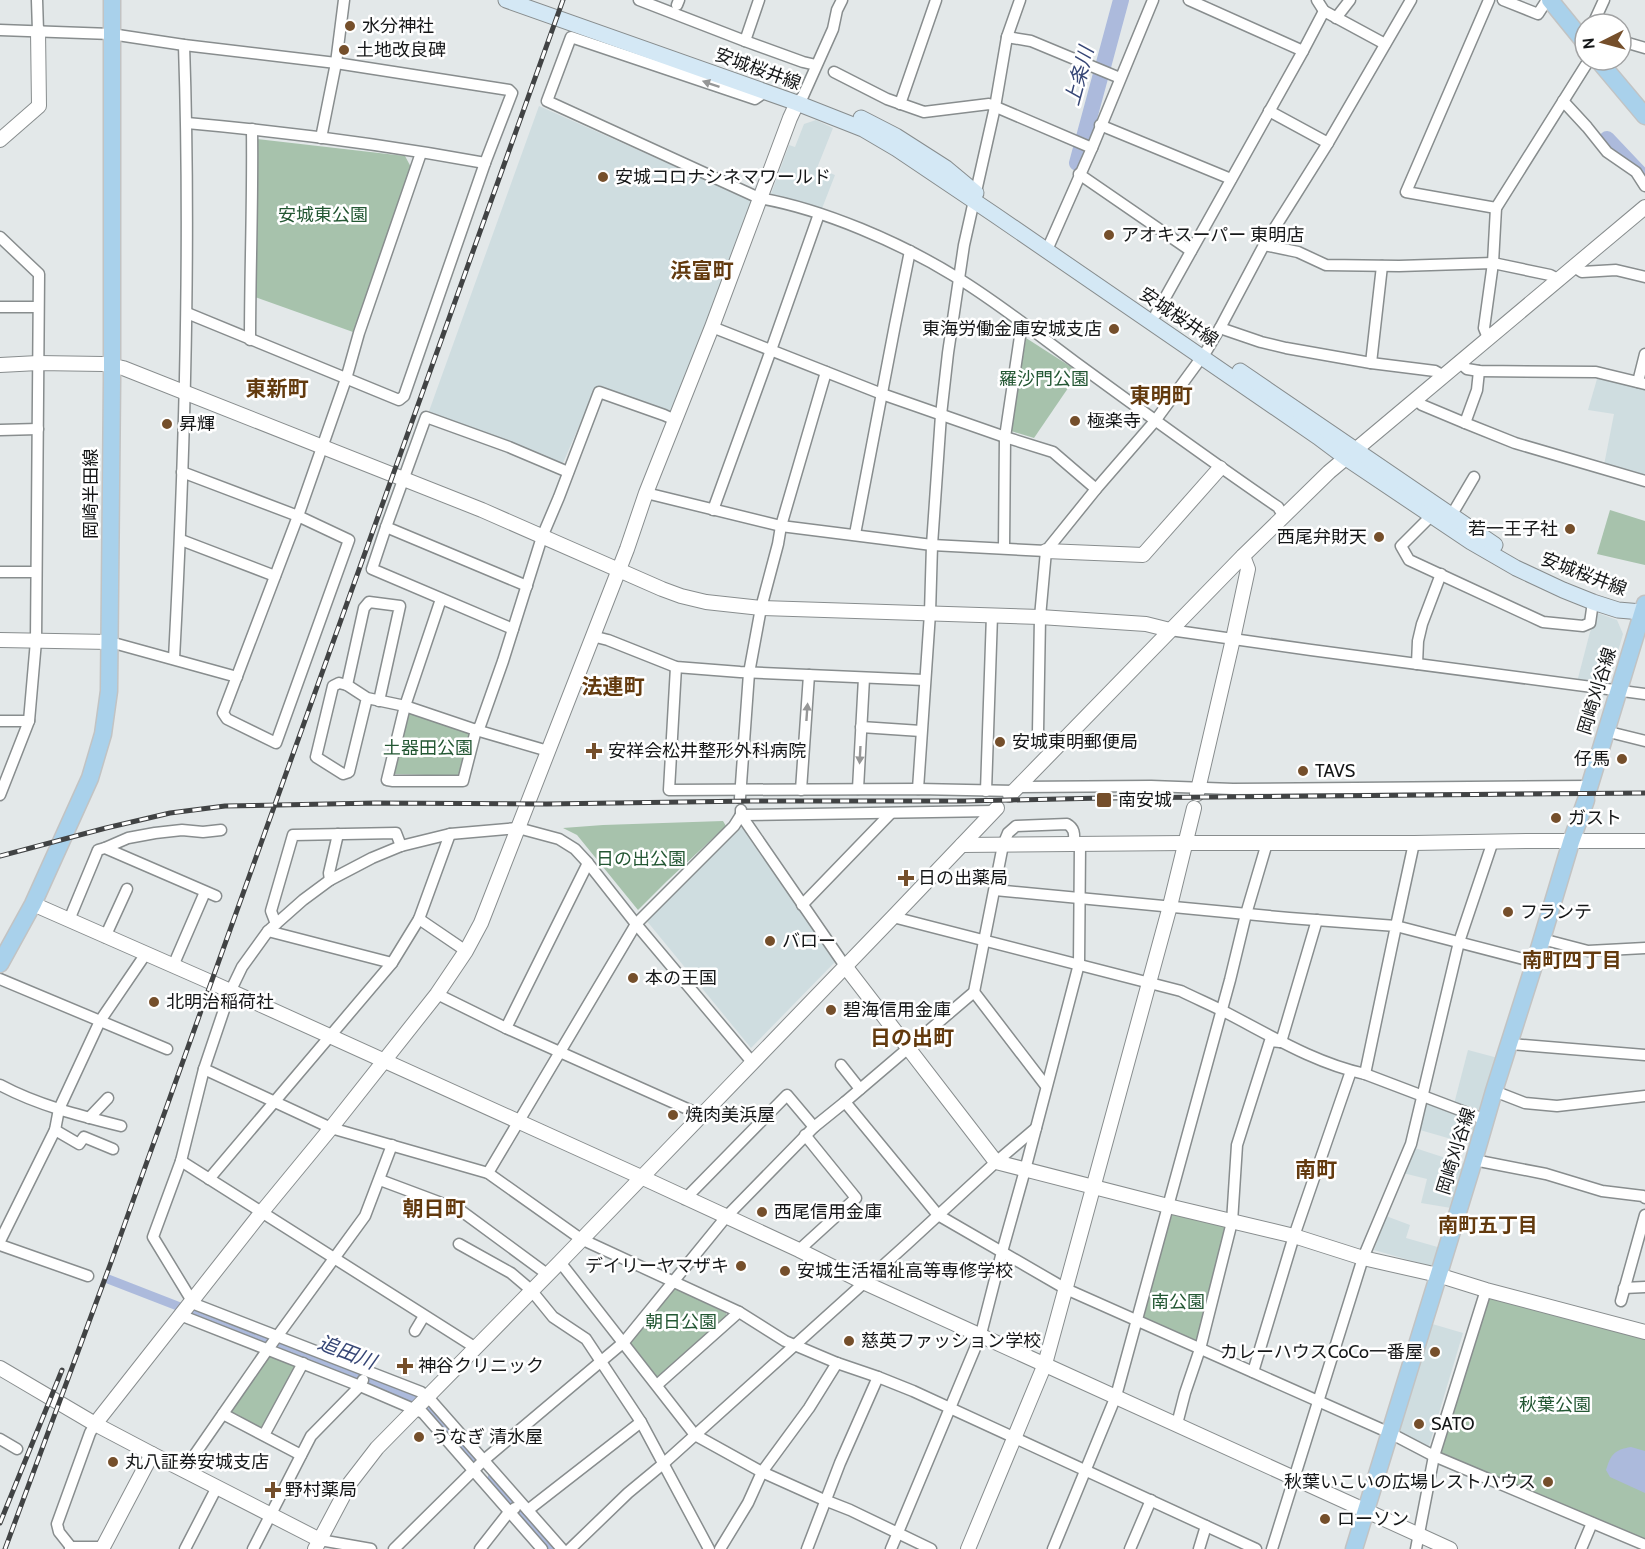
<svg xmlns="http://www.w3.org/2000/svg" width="1645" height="1549" viewBox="0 0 1645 1549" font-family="Cabin,'Noto Sans JP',sans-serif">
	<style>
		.built { fill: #cfdde0 }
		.green { fill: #a7c2ac }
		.water { fill: #acbadc }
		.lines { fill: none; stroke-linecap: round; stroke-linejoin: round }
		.canal { stroke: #acbadc; stroke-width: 9 }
		.river { stroke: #acbadc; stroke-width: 16 }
		.minor-casing { stroke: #888d8e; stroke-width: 13 }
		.tertiary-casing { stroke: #888d8e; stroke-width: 16 }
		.secondary-casing { stroke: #888d8e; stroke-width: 17 }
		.primary-casing { stroke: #c2c3c3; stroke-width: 19 }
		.minor { stroke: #fff; stroke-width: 10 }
		.tertiary { stroke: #fff; stroke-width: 14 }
		.secondary { stroke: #d4e8f5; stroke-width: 15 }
		.primary { stroke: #a9d1eb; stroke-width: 16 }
		.rail-casing { stroke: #414344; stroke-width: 5 }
		.rail { stroke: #fff; stroke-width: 3; stroke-dasharray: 9; stroke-linecap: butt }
		.oneway { fill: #969797 }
		.poi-dot { fill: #754f2b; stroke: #fff; stroke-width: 2 }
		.labels { text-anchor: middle; stroke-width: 5; stroke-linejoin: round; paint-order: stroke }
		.poi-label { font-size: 18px; fill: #151718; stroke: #fff; text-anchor: start }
		.street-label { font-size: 18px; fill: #151718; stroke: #fff }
		.park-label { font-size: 18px; fill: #235733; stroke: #fff }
		.water-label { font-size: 20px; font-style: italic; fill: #374776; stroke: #fff }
		.neighbourhood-label { font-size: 20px; font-weight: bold; fill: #633a0e; stroke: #fff }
		.quarter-label { font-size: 21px; font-weight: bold; fill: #633a0e; stroke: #fff }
	</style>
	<rect width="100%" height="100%" fill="#e3e8e9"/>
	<g class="built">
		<polygon points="539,106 753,201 672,414 596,387 563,463 428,414"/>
		<polygon points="816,120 833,128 817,168 835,175 821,211 771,194 789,145 795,147 804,124"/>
		<polygon points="1601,377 1645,389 1645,477 1604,465 1614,414 1588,410 1597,379"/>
		<polygon points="1595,612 1617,620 1623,634 1608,686 1577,682 1590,632 1594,624"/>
		<polygon points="742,827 835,962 751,1048 646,920"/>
		<polygon points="1468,1050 1498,1058 1480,1113 1454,1104"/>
		<polygon points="1425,1102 1479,1121 1472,1145 1420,1130"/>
		<polygon points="1415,1148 1464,1164 1451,1208 1421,1203 1427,1179 1403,1173"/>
		<polygon points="1386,1216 1410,1225 1406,1238 1441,1248 1433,1267 1374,1250"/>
		<polygon points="1429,1323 1463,1333 1429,1446 1397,1435"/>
	</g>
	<g class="green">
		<polygon points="257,139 405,156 412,169 353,332 255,297"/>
		<polygon points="1026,338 1079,372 1034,438 1011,431"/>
		<polygon points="1610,510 1645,521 1645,565 1597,554"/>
		<polygon points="409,713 469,732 471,735 458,776 394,774 406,717"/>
		<polygon points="723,821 726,826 667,881 638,910 577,835 563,828 603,825"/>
		<polygon points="1173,1212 1227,1226 1200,1349 1137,1320"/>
		<polygon points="676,1289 726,1313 727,1317 660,1378 656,1377 631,1346 630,1341 671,1290"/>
		<polygon points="1488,1296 1645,1335 1645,1541 1441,1455 1440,1451"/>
		<polygon points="270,1356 296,1365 262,1430 230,1413"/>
	</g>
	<path class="water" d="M1631,1447L1645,1451V1493L1610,1477L1606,1470C1611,1454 1614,1450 1631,1447Z"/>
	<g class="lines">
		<g class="canal">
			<polyline points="108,1279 404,1394 431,1410 477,1461"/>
			<polyline points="492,1478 553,1549"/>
		</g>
		<g class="river">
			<polyline points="1607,139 1641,175"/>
			<polyline points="1077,163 1121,0"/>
		</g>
		<g class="minor-casing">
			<g id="minor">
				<polyline points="37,0 38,31"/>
				<polyline points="639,0 745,41 803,62 816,65"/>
				<polyline points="1189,0 1303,51"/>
				<polyline points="1317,0 1324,11"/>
				<polyline points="1489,0 1406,192 1496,208"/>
				<polyline points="1503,0 1538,14 1547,0"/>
				<polyline points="677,5 679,0"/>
				<polyline points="1336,18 1350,0"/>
				<polyline points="1593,24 1604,0"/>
				<path d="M0,30L111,34L184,45L336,63L509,90L512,93L485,163C387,145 287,132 187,123"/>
				<polyline points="1007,37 1031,41 1120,78"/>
				<polyline points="745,41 759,0"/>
				<polyline points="1621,41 1645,48"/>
				<polyline points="834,72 887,99 924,112 989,104 1092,148"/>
				<path d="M765,92L755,99L571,37L547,101L759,198C823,209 901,243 956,277C997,302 1036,333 1075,362C1142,411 1209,460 1278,507L1283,515"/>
				<polyline points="1563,101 1587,127 1607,152 1636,172 1645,186"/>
				<polyline points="797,103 803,96 833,29 837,10 842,0"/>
				<polyline points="900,104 936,0"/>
				<polyline points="1269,111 1328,143"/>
				<polyline points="1100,125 1231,179"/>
				<polyline points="321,138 336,63 344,0"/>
				<polyline points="1079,174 1191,251"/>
				<polyline points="0,237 39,274 36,641 29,721 0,795"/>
				<polyline points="1264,245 1298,252 1326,265 1399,266 1493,263 1550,275 1558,279"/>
				<polyline points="1047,250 1092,148 1153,0"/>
				<polyline points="1574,267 1582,272 1616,270 1645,277"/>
				<polyline points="0,307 38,307"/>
				<polyline points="187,313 399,400 404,396 485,163"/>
				<polyline points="1156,314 1303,51 1324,11 1385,44"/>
				<polyline points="712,327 882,394 1005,437 1053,452 1096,489"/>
				<polyline points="1220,328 1261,342 1286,348 1371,363 1435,371 1444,376"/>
				<polyline points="1488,338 1484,328 1493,263 1496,208 1589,60"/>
				<path d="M250,340C250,269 253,199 252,129"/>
				<polyline points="1371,363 1382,266"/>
				<polyline points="1460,363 1467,369 1479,371 1596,372 1645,384"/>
				<polyline points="1638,382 1645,354"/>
				<polyline points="1415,399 1422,405 1465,423 1515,443 1645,481"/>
				<polyline points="1465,423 1477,390 1479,371"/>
				<polyline points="0,430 38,429"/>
				<polyline points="182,472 298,516 349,540 276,743 227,719 223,713 298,516 346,379 359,333 421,153"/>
				<polyline points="646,493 781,526 932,545 1046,551"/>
				<polyline points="713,510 771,350 819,214"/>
				<polyline points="1432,515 1401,546 1409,560 1543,622 1583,626 1590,623 1593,602"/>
				<polyline points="1451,516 1474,477"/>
				<polyline points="386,527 527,586"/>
				<polyline points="855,534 895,325 910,251"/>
				<polyline points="181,540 275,576"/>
				<polyline points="1004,548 1005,437 1022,323"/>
				<polyline points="0,572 36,572"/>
				<polyline points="441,599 405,706 387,780 393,781 463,781 476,730 480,726 503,661 542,537 559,497 599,392 664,415 675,420"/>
				<polyline points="513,629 372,569 386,527 426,417 509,447 568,472"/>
				<polyline points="1170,630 1311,650 1645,694"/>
				<polyline points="592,636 608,640 676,667 740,672 924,680"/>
				<polyline points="110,642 237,677"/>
				<path d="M174,659C185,454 191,250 184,45"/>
				<polyline points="1417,664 1418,641 1422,624 1441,574"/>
				<polyline points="676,667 669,790 918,789 1015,791"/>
				<polyline points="347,685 364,608 369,602 400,606 379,701"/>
				<polyline points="367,698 349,772 343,774 316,757 333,686 339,683 347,685 367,698 405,706 476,730 548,751"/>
				<polyline points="0,721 29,721"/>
				<polyline points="861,727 921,731"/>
				<polyline points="1605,731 1645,741"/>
				<polyline points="1053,751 1038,732 1040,617 1046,551 1096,489 1155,421 1207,350 1220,328 1264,245 1328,143 1411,0"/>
				<polyline points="1020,787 1151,786 1233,789 1590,786"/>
				<polyline points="858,789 864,678"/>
				<polyline points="918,789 930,613 932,545 941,415 948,353 964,245 995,107 1007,37 1020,0"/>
				<polyline points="801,790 809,675"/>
				<polyline points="986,791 992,615"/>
				<polyline points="740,798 749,673 761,608 778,544 781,526 826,372"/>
				<polyline points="741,810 741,815 845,966"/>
				<polyline points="741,815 994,811"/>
				<polyline points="1414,843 1396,926 1535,962"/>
				<polyline points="105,848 128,838 155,833 182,830 203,832 221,830"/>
				<polyline points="330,880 329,873 338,834"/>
				<polyline points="995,890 1289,918 1396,926 1365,1074"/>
				<polyline points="802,905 890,814"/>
				<path d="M893,917L1181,991C1195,998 1209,1004 1223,1011C1268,1034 1314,1063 1365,1074L1486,1120"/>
				<polyline points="419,919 466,951"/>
				<polyline points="69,920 96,855 98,850 105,848 216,896"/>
				<polyline points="276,924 271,911 293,835 396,833 401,846"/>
				<polyline points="268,931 392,963"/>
				<polyline points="105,937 127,889"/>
				<polyline points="1542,939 1588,951 1645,948"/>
				<polyline points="173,966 205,892"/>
				<polyline points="0,979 167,1049"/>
				<polyline points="974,992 1046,1086"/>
				<polyline points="437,994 506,1028 701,1115"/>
				<polyline points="506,1028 588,863"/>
				<polyline points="1281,1042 1317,920"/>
				<polyline points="1510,1044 1645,1055"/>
				<polyline points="841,1065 860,1089"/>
				<polyline points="204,1069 331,1128 488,1173 581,1239 739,1312 785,1341 837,1363 878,1377 913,1391 1256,1549"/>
				<path d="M0,1085C37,1105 81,1116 121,1126"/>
				<polyline points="1494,1091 1525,1103 1557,1106 1645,1096"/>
				<polyline points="845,1102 938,1215 1066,1289 1390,1433 1434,1456 1645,1545"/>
				<polyline points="89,1118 108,1098"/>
				<polyline points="55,1130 79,1144 84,1137 113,1149"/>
				<polyline points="1474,1160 1546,1174 1602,1191 1643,1196 1645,1198"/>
				<polyline points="181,1161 476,1348"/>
				<polyline points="488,1173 636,924 734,826 741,815"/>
				<polyline points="209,1179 392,963 419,919 450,834"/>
				<polyline points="380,1180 460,1210 547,1274"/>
				<polyline points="685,1199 787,1095 814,1127"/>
				<polyline points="0,1241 55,1130 59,1109 100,1021 145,955"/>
				<polyline points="459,1244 511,1273 531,1290 553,1317 586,1339 641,1422 709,1549"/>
				<polyline points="0,1245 88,1276"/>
				<polyline points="799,1250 856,1198 805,1135"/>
				<polyline points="560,1262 695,1435 762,1472 822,1499 850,1510 931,1549"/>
				<polyline points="1624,1288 1645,1287"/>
				<polyline points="1621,1301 1645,1215"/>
				<polyline points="180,1315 360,1386 423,1413 542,1549"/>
				<polyline points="415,1331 424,1316"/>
				<polyline points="1253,1372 1294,1236 1351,1071"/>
				<polyline points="657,1385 739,1312"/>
				<polyline points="223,1414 301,1455"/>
				<polyline points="1177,1424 1185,1393 1200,1349 1232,1222 1237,1145 1270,1041 1280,1042"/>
				<polyline points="264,1435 303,1363"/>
				<polyline points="0,1439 17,1449"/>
				<polyline points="184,1470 268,1349 365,1216 392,1145"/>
				<polyline points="528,1510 641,1422"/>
				<polyline points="320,1540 371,1549"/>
				<polyline points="71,1547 59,1532 57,1524 90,1433 95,1424"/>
				<polyline points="70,1549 71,1547 103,1547"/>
				<polyline points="185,1549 217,1487"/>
				<polyline points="253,1549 311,1436 360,1386 363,1380"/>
				<path d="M394,1549L484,1460L624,1342L726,1217L814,1127L845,1102L974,992L1003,845L1008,833L1016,826L1067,824C1076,829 1074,836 1074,845"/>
				<polyline points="480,1549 509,1512 515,1508"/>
				<polyline points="562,1549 428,1397 421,1392 197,1305 192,1301 153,1237 181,1161 204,1069 230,992 242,967 268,931 303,900 330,880 372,858 401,846 450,834 518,828 559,839 575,849 588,863 636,924 752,1062"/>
				<polyline points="570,1549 628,1493 663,1464 907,1244 996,1162 1036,1128"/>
				<polyline points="720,1549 748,1503 762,1472 809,1408 837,1363"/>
				<polyline points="807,1549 840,1463 878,1377"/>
				<polyline points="891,1549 981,1334 1002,1252 1025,1170 1079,964 1080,845"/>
				<polyline points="1053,1549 1116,1396 1230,980 1246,914 1267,843"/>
				<polyline points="1130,1549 1151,1500"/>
				<polyline points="1199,1549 1206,1526"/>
				<polyline points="1272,1549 1363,1258 1411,1144 1459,942 1493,841"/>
				<polyline points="1416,1549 1434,1456 1486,1290"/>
				<polyline points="1581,1549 1592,1523"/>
			</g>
		</g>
		<g class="tertiary-casing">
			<g id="tertiary">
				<polyline points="0,140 39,106 38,31"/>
				<polyline points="0,365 38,363 103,364 123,368 482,510 662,589 681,596 706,602 761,608 1040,617 1146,624 1170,630"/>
				<polyline points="1046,551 1143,555 1220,468"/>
				<polyline points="0,640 110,642"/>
				<polyline points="1197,794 1233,639 1248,569 1243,556"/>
				<polyline points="1010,795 1243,556 1329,472 1645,207"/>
				<polyline points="962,845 1184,843 1414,843 1529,841 1645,841"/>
				<polyline points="33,904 206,980 641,1177 799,1250 865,1283 1450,1549"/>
				<polyline points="845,966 996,1162 1168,1206 1294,1236 1363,1258 1438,1275 1486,1290 1645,1332"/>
				<polyline points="0,1368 95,1424 152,1454 320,1540"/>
				<polyline points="95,1424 261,1213 331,1128 437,994 466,951 481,923 627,549 646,493 712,327 790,118 797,103"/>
				<polyline points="102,1549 152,1454"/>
				<polyline points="315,1549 350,1483 377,1448 560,1262 893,917 997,808"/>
				<polyline points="968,1549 1045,1364 1170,906 1194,808"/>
			</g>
		</g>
		<g class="secondary-casing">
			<g id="secondary">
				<polyline points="506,0 797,103 863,129 897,149 995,215 1318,437 1346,458 1471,542 1516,568 1563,590 1593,602 1618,610 1642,612"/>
				<polyline points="861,118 896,136 946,168 976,193"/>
				<polyline points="1240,371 1495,545"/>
			</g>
		</g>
		<g class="primary-casing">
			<g id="primary">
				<polyline points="1550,0 1585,43"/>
				<polyline points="1598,60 1645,116"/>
				<polyline points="1588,791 1645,604"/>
				<polyline points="0,964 33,904 90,778 103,734 109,691 112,381 112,0"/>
				<polyline points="1354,1549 1474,1160 1494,1091 1535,962 1571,842 1586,800"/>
			</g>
		</g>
		<use href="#minor" class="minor"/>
		<use href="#tertiary" class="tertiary"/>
		<use href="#secondary" class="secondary"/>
		<use href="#primary" class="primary"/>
		<g class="rail-casing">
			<g id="rail">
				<polyline points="0,856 106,828 170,813 225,806 376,803 546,804 752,801 964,801 1104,798 1645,793"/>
				<polyline points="0,1523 62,1370"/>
				<polyline points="5,1549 110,1265 563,0"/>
			</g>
		</g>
		<use href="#rail" class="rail"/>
	</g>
	<defs><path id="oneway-solid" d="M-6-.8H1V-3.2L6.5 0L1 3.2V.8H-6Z" transform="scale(1.5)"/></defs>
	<g class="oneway">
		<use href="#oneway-solid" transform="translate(711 84) rotate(-161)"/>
		<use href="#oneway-solid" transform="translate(807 712) rotate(-86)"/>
		<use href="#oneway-solid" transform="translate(860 755) rotate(93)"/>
	</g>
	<g class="poi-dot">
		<circle cx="350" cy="26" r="6"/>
		<circle cx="344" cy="50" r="6"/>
		<circle cx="603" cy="177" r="6"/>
		<circle cx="1109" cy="235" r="6"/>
		<circle cx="1114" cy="329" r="6"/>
		<circle cx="1075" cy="421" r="6"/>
		<circle cx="167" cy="424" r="6"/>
		<circle cx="1570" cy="529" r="6"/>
		<circle cx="1379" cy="537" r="6"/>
		<circle cx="1000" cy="742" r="6"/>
		<path d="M591 742h6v6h6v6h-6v6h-6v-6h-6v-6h6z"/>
		<circle cx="1622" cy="759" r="6"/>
		<circle cx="1303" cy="771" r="6"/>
		<rect x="1096" y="792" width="16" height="16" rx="3"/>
		<circle cx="1556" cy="818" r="6"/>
		<path d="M903 869h6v6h6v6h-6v6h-6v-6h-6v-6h6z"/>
		<circle cx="1508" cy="912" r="6"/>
		<circle cx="770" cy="941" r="6"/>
		<circle cx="633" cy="978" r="6"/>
		<circle cx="154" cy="1002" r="6"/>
		<circle cx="831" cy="1010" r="6"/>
		<circle cx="673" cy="1115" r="6"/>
		<circle cx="762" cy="1212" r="6"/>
		<circle cx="741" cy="1266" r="6"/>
		<circle cx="785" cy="1271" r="6"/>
		<circle cx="849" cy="1341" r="6"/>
		<circle cx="1435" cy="1352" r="6"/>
		<path d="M402 1357h6v6h6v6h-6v6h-6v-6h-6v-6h6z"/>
		<circle cx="1419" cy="1424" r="6"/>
		<circle cx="419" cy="1437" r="6"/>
		<circle cx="113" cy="1462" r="6"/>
		<circle cx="1548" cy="1482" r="6"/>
		<path d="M270 1481h6v6h6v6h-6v6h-6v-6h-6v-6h6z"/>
		<circle cx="1325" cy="1519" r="6"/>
	</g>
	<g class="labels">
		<g class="poi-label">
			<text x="362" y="32">水分神社</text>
			<text x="356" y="56">土地改良碑</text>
			<text x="615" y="183">安城コロナシネマワールド</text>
			<text x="1121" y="241">アオキスーパー 東明店</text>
			<text x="1102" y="335" text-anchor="end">東海労働金庫安城支店</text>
			<text x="1087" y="427">極楽寺</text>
			<text x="179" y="430">昇輝</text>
			<text x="1558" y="535" text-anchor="end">若一王子社</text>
			<text x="1367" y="543" text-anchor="end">西尾弁財天</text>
			<text x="1012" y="748">安城東明郵便局</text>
			<text x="608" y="757">安祥会松井整形外科病院</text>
			<text x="1610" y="765" text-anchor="end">仔馬</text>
			<text x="1315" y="777">TAVS</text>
			<text x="1118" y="806">南安城</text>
			<text x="1568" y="824">ガスト</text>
			<text x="918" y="884">日の出薬局</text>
			<text x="1520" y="918">フランテ</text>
			<text x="782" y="947">バロー</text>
			<text x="645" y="984">本の王国</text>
			<text x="166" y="1008">北明治稲荷社</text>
			<text x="843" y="1016">碧海信用金庫</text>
			<text x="685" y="1121">焼肉美浜屋</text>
			<text x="774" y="1218">西尾信用金庫</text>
			<text x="729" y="1272" text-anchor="end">デイリーヤマザキ</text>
			<text x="797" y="1277">安城生活福祉高等専修学校</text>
			<text x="861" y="1347">慈英ファッション学校</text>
			<text x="1423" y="1358" text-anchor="end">カレーハウスCoCo一番屋</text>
			<text x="418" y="1372">神谷クリニック</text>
			<text x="1431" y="1430">SATO</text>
			<text x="431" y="1443">うなぎ 清水屋</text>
			<text x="125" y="1468">丸八証券安城支店</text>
			<text x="1536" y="1488" text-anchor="end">秋葉いこいの広場レストハウス</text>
			<text x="285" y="1496">野村薬局</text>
			<text x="1337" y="1525">ローソン</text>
		</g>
		<g class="street-label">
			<text transform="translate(758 69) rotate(20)" y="6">安城桜井線</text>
			<text transform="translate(1179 317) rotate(34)" y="6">安城桜井線</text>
			<text transform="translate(91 494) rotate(-90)" y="6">岡崎半田線</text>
			<text transform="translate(1584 574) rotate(21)" y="6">安城桜井線</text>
			<text transform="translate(1597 691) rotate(-73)" y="6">岡崎刈谷線</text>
			<text transform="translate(1456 1151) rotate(-73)" y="6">岡崎刈谷線</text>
		</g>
		<g class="park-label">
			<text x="323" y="221">安城東公園</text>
			<text x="1044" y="385">羅沙門公園</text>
			<text x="428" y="754">土器田公園</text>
			<text x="641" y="865">日の出公園</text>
			<text x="1178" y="1308">南公園</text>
			<text x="681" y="1328">朝日公園</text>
			<text x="1555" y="1411">秋葉公園</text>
		</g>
		<g class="water-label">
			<text transform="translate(1079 76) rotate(-75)" y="7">上条川</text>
			<text transform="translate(347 1352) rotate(21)" y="7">追田川</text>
		</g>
		<g class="neighbourhood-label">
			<text x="1572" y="967">南町四丁目</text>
			<text x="1488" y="1232">南町五丁目</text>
		</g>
		<g class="quarter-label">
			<text x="702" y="278">浜富町</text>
			<text x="277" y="396">東新町</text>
			<text x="1161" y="403">東明町</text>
			<text x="613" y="694">法連町</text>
			<text x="912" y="1045">日の出町</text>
			<text x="1316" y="1177">南町</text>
			<text x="434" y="1216">朝日町</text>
		</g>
	</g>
	<g transform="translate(1603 42) rotate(264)"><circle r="28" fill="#ffffff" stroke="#a1a2a3" stroke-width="1.5"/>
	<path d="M0-4.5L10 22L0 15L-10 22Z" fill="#754f2b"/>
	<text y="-9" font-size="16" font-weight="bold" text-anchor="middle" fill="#151718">N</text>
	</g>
</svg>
